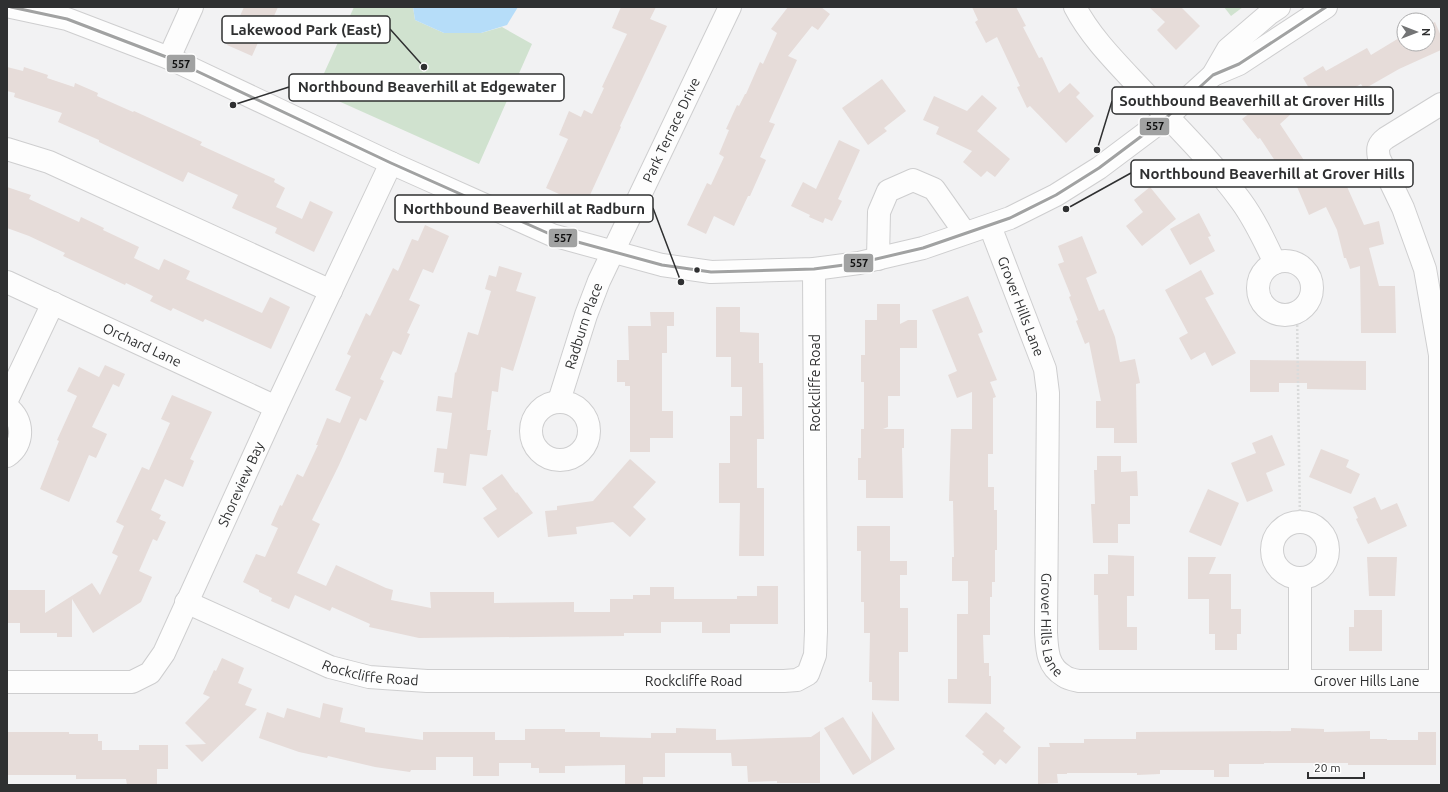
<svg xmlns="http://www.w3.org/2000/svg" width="1448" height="792" viewBox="0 0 1448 792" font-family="Ubuntu,sans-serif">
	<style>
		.green { fill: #d0e2cf }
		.water { fill: #b6ddf9 }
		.building { fill: #e6dcd9 }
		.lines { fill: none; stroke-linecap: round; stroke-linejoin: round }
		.minor-casing { stroke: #cececf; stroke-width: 24 }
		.path { stroke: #dadbdb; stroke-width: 2.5; stroke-dasharray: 2 2; stroke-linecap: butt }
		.minor { stroke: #fdfdfd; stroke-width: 22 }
		.bus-1-casing { stroke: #fff; stroke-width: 6 }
		.bus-1 { stroke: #a1a2a2; stroke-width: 3 }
		.bus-dot { fill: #2f3031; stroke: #fff; stroke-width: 1.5 }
		.labels { text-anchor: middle; stroke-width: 3; stroke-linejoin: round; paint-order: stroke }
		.street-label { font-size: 14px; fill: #2f3031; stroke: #fff }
		.leader { fill: none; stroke: #2f3031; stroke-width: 1.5 }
		.callout-dot { fill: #2f3031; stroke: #fff; stroke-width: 1.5 }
		.callout { fill: #fff; stroke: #2f3031; stroke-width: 1.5 }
		.callout-label { font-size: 15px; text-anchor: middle; font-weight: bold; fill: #2f3031 }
		.line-badge { stroke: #fff; stroke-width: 1.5 }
		.pale-badge-label { font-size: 11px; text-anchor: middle; font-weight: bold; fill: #111 }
	</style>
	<rect width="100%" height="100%" fill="#f2f2f3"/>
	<g class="green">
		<polygon points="354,7 413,7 415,20 444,33 481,33 502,27 532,44 479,164 316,91"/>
		<polygon points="1224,7 1243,7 1231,16"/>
	</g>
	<polygon class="water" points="413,7 518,7 507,25 481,33 444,33 415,20"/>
	<g class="building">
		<polygon points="244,7 278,7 270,25 267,23 252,56 227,45"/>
		<polygon points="621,7 656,7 650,19 667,26 620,126 621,127 585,206 546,188 568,139 559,135 569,111 581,117 584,110 592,114 604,88 602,87 627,34 612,28"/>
		<polygon points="788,7 821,7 830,14 818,30 812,26 788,56 797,60 769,122 775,124 760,157 766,160 750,196 748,196 734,226 714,216 706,234 687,225 707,183 711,185 724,157 719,154 729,130 726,129 737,105 739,106 745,94 746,94 760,62 763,64 777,33 771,29"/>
		<polygon points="972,7 1016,7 1026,26 1023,27 1039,58 1042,57 1059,93 1070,83 1080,93 1076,97 1094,116 1066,143 1030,106 1027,108 1017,87 1020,86 997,37 986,43 975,22 978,20"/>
		<polygon points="1149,7 1181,7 1200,26 1176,50 1157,30 1165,22"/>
		<polygon points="1435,22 1441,36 1441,50 1399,69 1364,89 1361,84 1320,107 1303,78 1323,66 1326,71 1367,48 1371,55 1404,35 1404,44 1428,44 1428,25"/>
		<polygon points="7,67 23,71 24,67 48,75 47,78 74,87 75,83 98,93 97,96 133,112 134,111 202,142 200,145 275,179 274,182 285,188 276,207 302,219 310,201 333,212 314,252 275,233 277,228 232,208 238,195 188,172 183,182 99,142 99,140 58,122 62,113 14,97 15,93 7,91"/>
		<polygon points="882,79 906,111 884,128 887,131 868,145 842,108"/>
		<polygon points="1271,89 1291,114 1280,124 1319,183 1341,173 1364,225 1379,221 1384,244 1369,248 1379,286 1395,286 1396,333 1361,333 1360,266 1350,269 1346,258 1344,258 1337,230 1326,207 1309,215 1295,182 1291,185 1260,138 1258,139 1242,119 1251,112 1247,108"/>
		<polygon points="982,95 997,108 977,131 1010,159 995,177 987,171 981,177 963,162 972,151 936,134 939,127 923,120 934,96 967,111"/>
		<polygon points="839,140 860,150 838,199 842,201 832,221 825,218 823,223 809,217 810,215 791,206 803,182 816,189"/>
		<polygon points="7,187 31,195 29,199 79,222 81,217 104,228 103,230 139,247 134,258 159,270 164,259 190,271 186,279 262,313 270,297 290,307 271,349 205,319 203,322 173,308 171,311 150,301 153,296 126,283 125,285 106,276 63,256 65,253 29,236 7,228"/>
		<polygon points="1150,187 1176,219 1142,246 1126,226 1143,212 1134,200"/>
		<polygon points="1199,213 1211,236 1208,237 1215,251 1190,265 1170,229"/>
		<polygon points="425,225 449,236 433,273 423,269 409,300 420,305 407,333 410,334 401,355 393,351 380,379 384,381 366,421 360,418 339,465 312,520 320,524 297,573 326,586 336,565 386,588 393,590 391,600 431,608 430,592 494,592 494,603 574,602 574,612 610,612 610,599 633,599 633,595 650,595 650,587 674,587 674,599 737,599 737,596 757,596 757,586 778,586 778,624 730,624 730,633 702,633 702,622 661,622 661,633 624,633 624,636 419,638 369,627 370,624 332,607 330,611 295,595 289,609 271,601 272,598 259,592 259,590 243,582 256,554 265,557 278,528 271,525 280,505 282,506 297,474 303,477 318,445 316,445 327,418 340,423 351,397 335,390 351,356 347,354 366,313 370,316 393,268 398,271 412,239 418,241"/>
		<polygon points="1082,236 1097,273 1086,278 1099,311 1104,309 1115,337 1120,362 1135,359 1140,383 1136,384 1137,443 1114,443 1114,428 1096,428 1096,401 1101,401 1089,342 1085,344 1076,321 1078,320 1069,297 1071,296 1058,264 1064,262 1058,246"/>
		<polygon points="499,266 522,273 516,291 536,297 513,371 501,367 498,392 492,391 487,430 491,430 487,456 470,454 466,486 443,483 444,473 434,472 437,448 447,449 452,413 436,411 438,396 452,398 455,372 456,373 468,332 478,335 491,291 485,289 489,275 496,277"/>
		<polygon points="1201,270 1214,294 1205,298 1236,353 1212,366 1205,352 1191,360 1179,338 1188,333 1165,290"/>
		<polygon points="968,296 983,332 978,334 997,380 990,382 996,397 993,398 993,454 988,454 988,487 994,487 994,510 997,510 997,550 995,550 995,582 992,582 992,597 990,597 990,635 983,635 984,663 989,663 989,676 991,676 991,704 948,703 948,679 957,679 957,614 968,614 968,581 952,581 952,557 954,557 953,501 949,501 951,429 972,429 972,392 957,398 948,375 957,371 932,310"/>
		<polygon points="877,304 900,304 900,324 908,320 917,320 917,348 900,348 900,396 888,396 888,427 883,429 904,429 904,448 902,448 903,498 866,498 866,480 858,480 858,458 861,458 861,429 864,429 864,382 861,382 861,355 865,355 865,320 877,320"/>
		<polygon points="716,307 740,307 740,332 759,333 759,363 763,363 764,439 757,439 757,488 764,488 764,556 739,556 740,503 719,503 719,463 730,463 730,416 742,416 742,387 731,387 731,357 716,357"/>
		<polygon points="650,312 674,312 674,326 667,326 667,353 662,353 662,411 673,411 673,438 650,438 650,452 630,452 630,386 625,386 625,382 617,382 617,360 629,360 628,326 651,326"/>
		<polygon points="1250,360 1366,361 1366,390 1307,389 1307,383 1279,383 1279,392 1250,392"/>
		<polygon points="105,365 125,374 119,387 113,384 92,427 107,434 96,458 89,455 69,502 40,489 59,441 57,440 77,396 67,391 79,367 99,377"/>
		<polygon points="172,395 212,412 190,459 194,461 183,487 165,479 151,510 161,515 159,519 166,522 157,541 153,539 139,571 152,577 141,602 93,633 72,599 72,637 57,637 57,633 20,633 20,623 7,623 7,590 45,590 45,613 92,583 100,595 118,556 112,553 124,526 116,522 142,467 149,470 170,423 161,419"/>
		<polygon points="1272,435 1285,465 1266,473 1273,491 1247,502 1231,463 1256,453 1252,443"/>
		<polygon points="1321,449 1349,460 1346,467 1360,474 1351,494 1309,477"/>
		<polygon points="1097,456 1121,456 1121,472 1137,471 1138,496 1130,496 1130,524 1118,524 1118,543 1093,543 1091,504 1095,504 1094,470 1097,470"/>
		<polygon points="630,459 656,482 633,507 646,519 630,537 613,522 576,527 577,534 548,537 545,511 557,510 557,506 593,501"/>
		<polygon points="502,474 516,493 517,492 533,513 498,538 483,518 497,509 482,488"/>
		<polygon points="1208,489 1239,503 1221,546 1189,532"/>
		<polygon points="1375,497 1381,510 1397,503 1407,526 1368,544 1356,519 1358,518 1353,507"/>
		<polygon points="857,526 890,526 890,561 907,561 907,575 900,575 900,608 908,608 908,652 899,652 899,701 872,700 872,682 869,682 870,633 864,633 864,602 861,602 861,551 857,551"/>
		<polygon points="1108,555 1134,556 1134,596 1127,596 1127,627 1137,627 1137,650 1099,650 1098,595 1094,595 1094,574 1108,574"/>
		<polygon points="1188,557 1216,557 1209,574 1231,574 1231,609 1241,609 1241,634 1237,634 1237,650 1215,650 1215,634 1209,634 1209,599 1188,599"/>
		<polygon points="1367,557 1397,557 1395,596 1369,596"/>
		<polygon points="1354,610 1382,610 1382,651 1349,651 1349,627 1354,627"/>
		<polygon points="222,658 244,668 238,683 252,689 245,705 257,709 202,762 185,745 206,744 185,723 210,697 203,694 214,670 216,671"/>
		<polygon points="323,703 343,708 340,722 365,728 365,732 423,740 423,732 495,732 495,740 525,740 525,729 565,729 565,732 600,732 600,737 651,738 651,733 676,733 676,728 716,729 716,740 811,737 820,731 820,783 777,783 777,781 748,782 747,766 732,766 731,753 665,753 665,777 643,777 643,785 625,785 625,765 565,766 565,773 539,773 539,768 531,768 531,763 499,763 499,776 473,776 473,757 436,757 436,770 411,770 410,772 375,767 328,756 327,758 299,752 259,738 267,712 284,718 287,708 320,718"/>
		<polygon points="872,711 895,749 853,775 824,728 843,717 871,761"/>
		<polygon points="986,712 1005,728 1003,731 1021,747 1006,764 1000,759 995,765 982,754 984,752 965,736"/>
		<polygon points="1291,728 1324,729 1324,732 1370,731 1370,739 1387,739 1387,740 1418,740 1418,732 1436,732 1436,765 1348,765 1348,763 1264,763 1264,764 1229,764 1229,777 1214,777 1214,770 1160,770 1160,774 1137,775 1137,773 1067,773 1067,774 1057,774 1058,783 1038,784 1038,747 1050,747 1049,743 1084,743 1084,739 1136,739 1136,732 1291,731"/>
		<polygon points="7,732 69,732 69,734 98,734 98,741 102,741 102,750 139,750 139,745 168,745 168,769 157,769 157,785 127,785 126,779 76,779 76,775 7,775"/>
	</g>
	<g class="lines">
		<g class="minor-casing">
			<g id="minor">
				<polyline points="11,7 67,19 169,58 391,163 552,235 662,265 711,272 814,269 859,263 923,248 1010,218 1056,195 1099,168 1167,117 1213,75 1228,49 1270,13 1279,7"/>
				<path d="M1075,7C1091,38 1118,64 1142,90C1176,126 1212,161 1241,201C1255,220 1265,242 1275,263"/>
				<polyline points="169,58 192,7"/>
				<polyline points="1213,75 1239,64 1326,7"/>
				<polyline points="7,149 49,162 331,291"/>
				<path id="s1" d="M990,226L1045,369L1048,393L1046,632C1047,650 1047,666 1064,676C1068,679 1074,680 1079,681H1441"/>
				<polyline points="878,259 879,212 888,191 913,180 934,189 965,233"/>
				<circle cx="1285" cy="288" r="27"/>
				<path id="s2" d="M7,282L276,407"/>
				<polyline points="7,400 53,303"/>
				<path id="s3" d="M559,401L586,315L599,281L730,7"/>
				<circle cx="560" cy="431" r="29"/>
				<path d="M7,407C24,420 25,444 7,456"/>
				<circle cx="1300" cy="550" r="28"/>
				<polyline points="1300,578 1300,680"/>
				<path id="s4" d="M186,602L330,667L369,677L427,681H784L797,680L808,674L815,655L816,631L814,269"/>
				<path d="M1440,681V355L1425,269L1403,208L1379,158C1377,148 1378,144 1386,138L1441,104"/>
				<path id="s5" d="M7,682H132L150,673L164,653L276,407L391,163"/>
			</g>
		</g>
		<polyline class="path" points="1297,313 1300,522"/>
		<use href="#minor" class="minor"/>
		<g class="bus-1-casing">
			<polyline id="bus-1" points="11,7 67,19 169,58 391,163 552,235 662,265 711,272 814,269 859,263 923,248 1010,218 1056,195 1099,168 1167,117 1213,75 1239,64 1326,7"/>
		</g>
		<use href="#bus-1" class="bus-1"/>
	</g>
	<circle class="bus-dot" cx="697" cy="270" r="3.5"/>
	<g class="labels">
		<g class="street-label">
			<text dy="5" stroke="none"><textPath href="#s3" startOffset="294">Park Terrace Drive</textPath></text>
			<text dy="5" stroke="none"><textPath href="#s1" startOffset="86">Grover Hills Lane</textPath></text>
			<text dy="5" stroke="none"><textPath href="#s3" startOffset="79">Radburn Place</textPath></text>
			<text dy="5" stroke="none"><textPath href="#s2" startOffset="149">Orchard Lane</textPath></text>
			<text transform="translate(815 383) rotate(-90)" y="5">Rockcliffe Road</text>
			<text dy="5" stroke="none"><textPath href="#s5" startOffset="355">Shoreview Bay</textPath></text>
			<text dy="5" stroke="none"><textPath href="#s1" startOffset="410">Grover Hills Lane</textPath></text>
			<text dy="5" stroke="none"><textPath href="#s4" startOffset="199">Rockcliffe Road</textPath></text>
			<text dy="5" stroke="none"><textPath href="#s1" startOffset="770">Grover Hills Lane</textPath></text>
			<text dy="5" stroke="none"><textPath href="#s4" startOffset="523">Rockcliffe Road</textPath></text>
		</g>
	</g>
	<path class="leader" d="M424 67L390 29M233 105L289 87M1097 150L1112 101M1066 209L1131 173M681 282L653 208"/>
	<g class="callout-dot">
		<circle cx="424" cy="67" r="4"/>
		<circle cx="233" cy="105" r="4"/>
		<circle cx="1097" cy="150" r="4"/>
		<circle cx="1066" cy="209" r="4"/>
		<circle cx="681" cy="282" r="4"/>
	</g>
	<g class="callout">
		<rect x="222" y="16" width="168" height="27" rx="4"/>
		<rect x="289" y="74" width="275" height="27" rx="4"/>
		<rect x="1112" y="87" width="281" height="27" rx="4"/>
		<rect x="1131" y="160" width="282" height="27" rx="4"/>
		<rect x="395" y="195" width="258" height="27" rx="4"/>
	</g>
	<g class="callout-label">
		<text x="306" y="35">Lakewood Park (East)</text>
		<text x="427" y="92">Northbound Beaverhill at Edgewater</text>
		<text x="1252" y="106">Southbound Beaverhill at Grover Hills</text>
		<text x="1272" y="179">Northbound Beaverhill at Grover Hills</text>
		<text x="524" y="214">Northbound Beaverhill at Radburn</text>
	</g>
	<g class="line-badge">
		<rect x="166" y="54" width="30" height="19" rx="4" fill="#a1a2a2"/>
		<rect x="1139" y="117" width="31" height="19" rx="4" fill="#a1a2a2"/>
		<rect x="548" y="228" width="30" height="20" rx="4" fill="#a1a2a2"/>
		<rect x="843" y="253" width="31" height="20" rx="4" fill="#a1a2a2"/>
	</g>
	<g class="pale-badge-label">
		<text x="181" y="68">557</text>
		<text x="1155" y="130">557</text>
		<text x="563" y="242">557</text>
		<text x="859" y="267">557</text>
	</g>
	<rect width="1448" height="792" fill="none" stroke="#2f3031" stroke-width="16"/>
	<g transform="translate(1416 32) rotate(90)"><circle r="19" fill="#ffffff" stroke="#acacad"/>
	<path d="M0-3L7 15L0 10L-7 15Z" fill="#737475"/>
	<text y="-6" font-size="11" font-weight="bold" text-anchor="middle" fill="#2f3031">N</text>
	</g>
	<path d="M1308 772v6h56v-6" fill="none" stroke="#2f3031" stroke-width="2"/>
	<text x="1314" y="772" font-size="12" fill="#2f3031" stroke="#ffffff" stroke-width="3" paint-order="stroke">20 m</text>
</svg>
